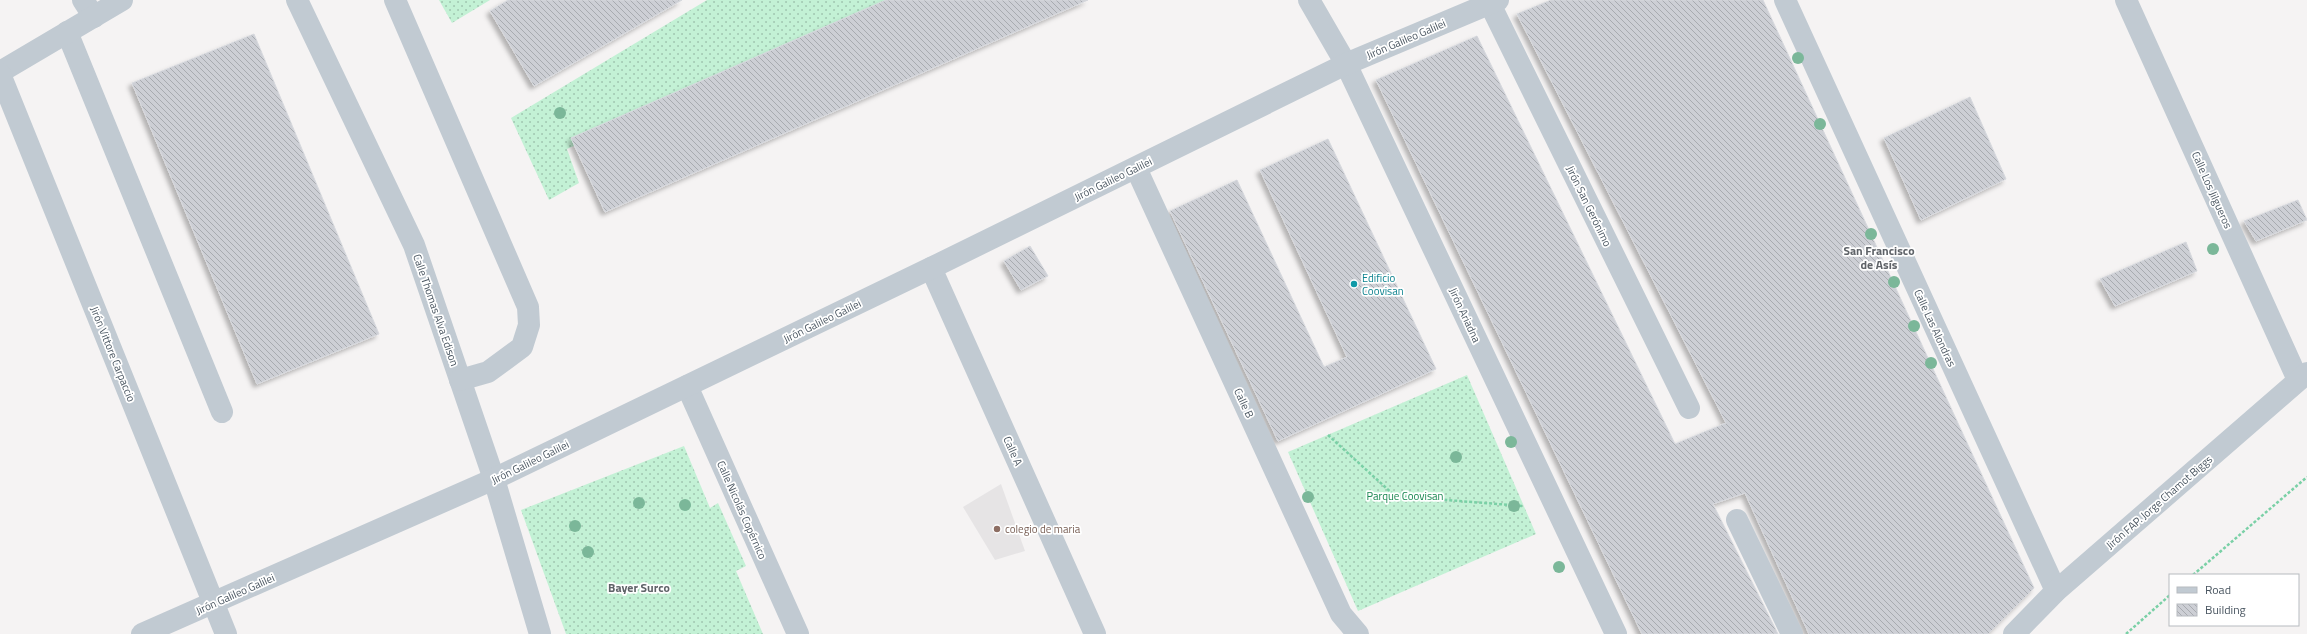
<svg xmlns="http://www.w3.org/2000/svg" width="2307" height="634" viewBox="0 0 2307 634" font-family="'Titillium Web',sans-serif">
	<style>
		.education { fill: #e6e4e5 }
		.grass { fill: url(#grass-dots) }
		.building { fill: url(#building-back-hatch); stroke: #d7d9de; filter: url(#shadow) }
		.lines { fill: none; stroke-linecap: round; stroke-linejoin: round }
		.path { stroke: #7ad0a6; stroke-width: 2.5; stroke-dasharray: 3 2; stroke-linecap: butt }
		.minor { stroke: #c1cad2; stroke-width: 22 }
		.tree { fill: #7bb799 }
		.culture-dot { fill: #0f9aa8; stroke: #fff; stroke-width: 1.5 }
		.education-dot { fill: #8d6e63; stroke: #fff; stroke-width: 1.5 }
		.labels { text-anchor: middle; stroke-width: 3.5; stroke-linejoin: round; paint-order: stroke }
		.street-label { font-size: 11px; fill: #4a5661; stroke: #fff }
		.culture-label { font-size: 11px; fill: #0d838f; stroke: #fff; text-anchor: start }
		.park-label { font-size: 11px; fill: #17864f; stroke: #fff }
		.education-label { font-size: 11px; fill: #785e54; stroke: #fff; text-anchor: start }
		.neighbourhood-label { font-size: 12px; font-weight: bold; fill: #5f6368; stroke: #fff }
	</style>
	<defs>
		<pattern id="grass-dots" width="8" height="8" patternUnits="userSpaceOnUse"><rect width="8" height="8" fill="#c3f1d5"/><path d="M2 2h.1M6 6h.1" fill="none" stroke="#a0c6b0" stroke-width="1.8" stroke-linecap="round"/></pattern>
		<pattern id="building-back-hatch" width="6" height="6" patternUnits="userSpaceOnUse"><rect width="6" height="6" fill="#cdcfd5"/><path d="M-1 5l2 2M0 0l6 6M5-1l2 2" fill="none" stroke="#a8abb0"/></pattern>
		<filter id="shadow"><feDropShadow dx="-3.5" dy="3.5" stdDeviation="2" flood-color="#0004"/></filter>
	</defs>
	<rect width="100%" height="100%" fill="#f5f3f3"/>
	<polygon class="education" points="1001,484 1025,551 995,560 963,507"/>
	<g class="grass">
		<polygon points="439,0 490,0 452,23"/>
		<polygon points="707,0 893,0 567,149 579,183 549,200 511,118"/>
		<polygon points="1467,375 1536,534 1358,611 1288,452"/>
		<polygon points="684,446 710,508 718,503 746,566 736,571 763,634 566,634 521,510"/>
	</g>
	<g class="building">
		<polygon points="508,0 682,0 534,86 490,11"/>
		<polygon points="886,0 1088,0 605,212 571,138"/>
		<polygon points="1551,0 1763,0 2034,588 1988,634 1809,634 1745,493 1713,504 1778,634 1642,634 1376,80 1477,36 1675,444 1726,423 1517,14"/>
		<polygon points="254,34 379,334 257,384 132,83"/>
		<polygon points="1970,97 2006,179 1921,220 1884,138"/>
		<polygon points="1328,139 1436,369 1278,441 1170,211 1237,180 1324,367 1347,357 1260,170"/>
		<polygon points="2298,200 2307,220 2256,241 2244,221"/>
		<polygon points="2186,242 2197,271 2115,306 2100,279"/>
		<polygon points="1030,246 1048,276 1021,290 1004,261"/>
	</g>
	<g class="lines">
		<g class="path">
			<polyline points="1328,435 1395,496 1523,506"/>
			<polyline points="2193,575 2307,477"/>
			<polyline points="2126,634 2170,595"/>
		</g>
		<g class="minor">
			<polyline points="83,0 94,17"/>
			<polyline points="297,0 414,245 494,479 540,634"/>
			<polyline points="395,0 528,307 529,325 522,347 488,372 460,380"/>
			<polyline points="1309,0 1346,64 1616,634"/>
			<polyline points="1785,0 2056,591"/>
			<polyline points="2126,0 2298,380"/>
			<polyline points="1490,4 1689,408"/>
			<polyline points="67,32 222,412"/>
			<polyline points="0,72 122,0"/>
			<polyline points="0,74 226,634"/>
			<polyline points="1136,168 1341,614 1358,634"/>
			<polyline points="931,268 1095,634"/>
			<polyline points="687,386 798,634"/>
			<polyline points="1737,520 1792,634"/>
			<polyline points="142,634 494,479 931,268 1346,64 1498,0"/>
			<polyline points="2014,634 2056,591 2307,373"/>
		</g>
	</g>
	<g class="tree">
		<circle cx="1798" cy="58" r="6"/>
		<circle cx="560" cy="113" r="6"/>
		<circle cx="1820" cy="124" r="6"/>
		<circle cx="1871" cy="234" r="6"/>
		<circle cx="2213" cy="249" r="6"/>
		<circle cx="1894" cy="282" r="6"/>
		<circle cx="1914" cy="326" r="6"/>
		<circle cx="1931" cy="363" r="6"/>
		<circle cx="1511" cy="442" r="6"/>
		<circle cx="1456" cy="457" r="6"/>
		<circle cx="1308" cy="497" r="6"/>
		<circle cx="639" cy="503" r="6"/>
		<circle cx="685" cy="505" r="6"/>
		<circle cx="1514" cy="506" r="6"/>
		<circle cx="575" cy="526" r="6"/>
		<circle cx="588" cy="552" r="6"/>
		<circle cx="1559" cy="567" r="6"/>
	</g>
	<circle class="culture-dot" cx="1354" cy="284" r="4"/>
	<circle class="education-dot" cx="997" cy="529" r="4"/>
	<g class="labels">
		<g class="street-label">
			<text transform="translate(1406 39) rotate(-23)" y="4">Jirón Galileo Galilei</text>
			<text transform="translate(1113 179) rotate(-26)" y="4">Jirón Galileo Galilei</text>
			<text transform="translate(2212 190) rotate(66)" y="4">Calle Los Jilgueros</text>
			<text transform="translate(1589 206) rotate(64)" y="4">Jirón San Gerónimo</text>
			<text transform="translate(436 310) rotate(71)" y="4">Calle Thomas Alva Edison</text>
			<text transform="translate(1465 315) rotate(65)" y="4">Jirón Ariadna</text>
			<text transform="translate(822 321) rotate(-26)" y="4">Jirón Galileo Galilei</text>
			<text transform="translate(1935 328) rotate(65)" y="4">Calle Las Alondras</text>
			<text transform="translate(113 354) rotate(68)" y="4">Jirón Vittore Carpaccio</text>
			<text transform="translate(1244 403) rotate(65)" y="4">Calle B</text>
			<text transform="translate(1013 451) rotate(66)" y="4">Calle A</text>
			<text transform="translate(530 462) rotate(-26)" y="4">Jirón Galileo Galilei</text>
			<text transform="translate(2159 502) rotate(-41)" y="4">Jirón FAP. Jorge Chamot Biggs</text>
			<text transform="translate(742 510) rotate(66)" y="4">Calle Nicolás Copérnico</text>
			<text transform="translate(235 594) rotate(-24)" y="4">Jirón Galileo Galilei</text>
		</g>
		<g class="culture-label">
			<text x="1362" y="282">Edificio<tspan x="1362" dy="13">Coovisan</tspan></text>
		</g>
		<g class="park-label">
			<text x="1405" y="500">Parque Coovisan</text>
		</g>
		<g class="education-label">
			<text x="1005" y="533">colegio de maria</text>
		</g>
		<g class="neighbourhood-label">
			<text x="1879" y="255">San Francisco<tspan x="1879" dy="14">de Asís</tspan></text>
			<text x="639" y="592">Bayer Surco</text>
		</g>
	</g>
	<rect x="2169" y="574" width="130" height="52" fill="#ffffff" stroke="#b7bbc0"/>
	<rect x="2177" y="587" width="20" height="6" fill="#c1cad2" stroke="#b7bbc0"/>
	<text x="2205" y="594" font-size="12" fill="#4a5661">Road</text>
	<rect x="2177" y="604" width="20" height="12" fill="url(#building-back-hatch)" stroke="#b7bbc0"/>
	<text x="2205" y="614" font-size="12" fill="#4a5661">Building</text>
</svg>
